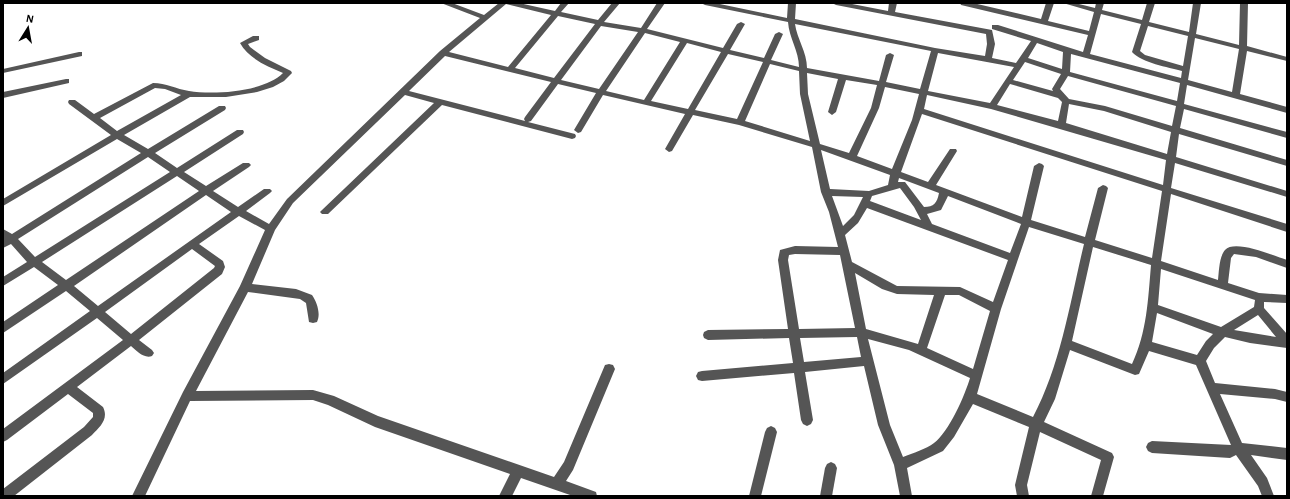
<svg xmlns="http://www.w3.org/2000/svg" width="1290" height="499" viewBox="0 0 1290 499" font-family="'Alegreya Sans',sans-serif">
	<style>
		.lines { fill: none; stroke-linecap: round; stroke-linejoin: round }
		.minor { fill: #555; fill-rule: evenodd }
	</style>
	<rect width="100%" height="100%" fill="#fff"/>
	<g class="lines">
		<g class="minor">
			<path d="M441,3H452L484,15L499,3H519L555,11L561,3H569L561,12L598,20L612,3H620L604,22L641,28L657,3H665L647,29L723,48L737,24L741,22L745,24L730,50L764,58L775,34L779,32L783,34L771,60L799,67C799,51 789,38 788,22L705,5L701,3H715L787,18L788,3H796L795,19L935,48L985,56L987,44L986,34L836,5L832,3H847L888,11L889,3H897L895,12L992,30L995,44L992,58L1016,63L1031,41L992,29V25H998L1083,52L1088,35L961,5L960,3H973L1041,19L1046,3H1054L1048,21L1089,31L1094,12L1063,3H1075L1095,8L1096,3H1104L1102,10L1142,20L1147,3H1155L1149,22L1189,32L1193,3H1201L1196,34L1239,45L1240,3H1248L1247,46L1287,57V61L1247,51L1240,94L1287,107V113L1187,85L1184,104L1287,132V138L1184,109L1180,128L1287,160V166L1179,134L1176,157L1287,191V197L1175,163L1171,188L1287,224V232L1171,194L1161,261L1218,280C1219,272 1219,257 1225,250C1235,239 1274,256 1287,260V268L1256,257L1234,254L1231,258L1228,283L1259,293L1287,295V303L1264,302V308L1287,334V348L1250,343L1225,337L1214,348L1206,361L1215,383L1275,389L1287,392V402L1275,399L1220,394L1242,443L1287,448V460L1251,455L1267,478L1274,496H1262L1258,486L1236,455L1230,458L1152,453L1148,451L1146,447L1148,443L1152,441L1231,445L1196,365L1149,351L1139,374L1135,375L1070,350L1055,399L1044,422L1112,453L1114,457L1103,496H1091L1101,460L1040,432L1027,485L1029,496H1017L1015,485L1029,427L973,404L954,437L943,451L907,468L912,496H900L894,465L878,425L864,366L805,372L813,420L811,424L807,426L803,424L801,420L794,373L702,381L698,380L696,376L698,372L702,371L793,363L789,338L708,340L704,338L703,335L704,332L708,330L788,329L778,260L780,250L795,246L838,247L829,212L821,192L812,147L739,125L693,115L672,151L669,152L665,149L685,114L603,95L581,132L578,133L574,130L596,93L558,84L531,121L528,122L575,134L576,136L575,138L572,139L442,105L328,214H322L320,212L322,210L434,103L405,95L293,203L275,230L252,284L296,289L312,295C317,302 321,314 317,322L313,323L309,322L306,303L300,299L248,292L196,391L313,390L334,396L378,416L554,477L564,462L605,365L609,364L613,365L615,369L573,470L566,481L596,492L597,496H573L521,478L512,496H499L510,474L375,427L328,405L313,400L190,401L145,496H132L183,392L240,286L265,230L239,216L199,244L223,261L225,267L222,274L139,340L152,350L154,353L152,356C144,359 137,351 131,346L77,387L103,407C109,419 100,427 92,435L14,496H3V489L84,427L93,417V413L68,394L7,440L3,442V429L123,340L97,318L3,384V373L90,311L66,291L3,333V322L58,285L34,267L3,286V277L27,262L11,244L3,248V229L12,234L141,153L117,139L3,206V199L111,135L69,104L68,102L69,100H75L94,114L153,83C166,83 176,89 189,91C214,95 264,92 283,73C267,66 249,59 240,43L253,36H259V40L248,44L250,47L265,58L291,71L292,73L284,81L273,87L257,92L226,97H190L124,135L148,149L219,106H225L226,108L225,110L155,153L177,168L237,130H243L244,132L243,134L184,172L206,186L243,163H249L251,165L249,167L213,191L238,207L264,189H270L272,191L270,193L246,211L269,224L287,199L440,51L480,18ZM506,4L551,15L508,67L449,52ZM1101,14L1141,24L1132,52C1142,63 1168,67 1182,71L1181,78L1090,54ZM558,16L595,24L554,78L515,68ZM795,24L931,51L920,89L886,82L894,55L890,53L886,55L879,81L807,68C807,52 797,39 795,24ZM601,26L638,32L599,89L561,80ZM1148,26L1188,36L1183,66L1145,55L1140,51ZM645,33L680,42L644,100L606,91ZM1195,38L1239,49L1232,92L1188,80ZM687,43L721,52L688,109L651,101ZM1037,43L1063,52L1062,69L1028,58ZM938,53L1014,67L990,103L928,91ZM728,54L763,62L737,119L695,110ZM1071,54L1180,83L1177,101L1070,72ZM445,56L551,82L525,117L524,119L525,121L409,91ZM1025,62L1061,74L1052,89L1053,91L1013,80ZM770,64L799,71L800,94L810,141L745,121ZM807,73L838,79L828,112L832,115L836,112L846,80L877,85L871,108L849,153L820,144L808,94ZM1068,76L1176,106L1172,126L1105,106L1069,99L1060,89ZM1010,84L1058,98L1062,102L1058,121L997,105ZM885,87L919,94L912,120L892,169L857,156L879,108ZM155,88L165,89L181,95L117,131L100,118ZM927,95L991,109L1166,160L1163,185L924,109ZM1069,104L1104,111L1171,132L1167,154L1066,123ZM922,114L1162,191L1152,258L1095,240L1108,188L1106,186L1103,185L1098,188L1085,237L1031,220L1044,166L1042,164L1039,163L1034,166L1022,217L936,185L957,151L956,149H950L928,182L901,172ZM821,150L890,175L888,185L869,191L830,189ZM148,157L170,172L35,257L18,239ZM177,176L199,191L66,280L42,262ZM899,178L939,193C937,203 934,207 924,207L905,182H898ZM900,188L914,207L921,220L870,201L872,196ZM206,195L231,212L98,306L74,286ZM832,196L863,197L854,215L843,226ZM948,196L1021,224L1010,253L932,224L927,214L941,210ZM867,208L1008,260L993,302L960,287L897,286L852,262L845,235L858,223ZM1029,227L1084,244C1070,302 1061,364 1033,417L977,394L1001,309ZM1093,247L1151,265C1148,300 1147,332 1132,364L1072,341ZM192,249L215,266L214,268L131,334L105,312ZM795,254L840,255L855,328L799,329L788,260L789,255ZM1161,269L1255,300L1254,307L1221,327L1158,305ZM855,273L882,289L897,294L934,295L918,344L866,329ZM945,295H959L990,311L973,369L927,348ZM1157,313L1213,334L1206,341L1197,355L1152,342ZM1258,315L1276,337L1234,330ZM857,337L861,357L804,362L800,338ZM868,339L909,350L970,378C965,395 949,432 934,443C926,449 913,453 903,457L890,425Z"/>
			<polygon points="79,52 82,52 82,56 3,73 3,69"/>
			<polygon points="66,79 69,79 69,83 3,98 3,92"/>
			<polygon points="771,426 775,428 777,432 761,496 749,496 765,432 767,428"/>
			<polygon points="831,462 835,464 837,468 832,496 820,496 825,468 827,464"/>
		</g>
	</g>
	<rect width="1290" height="499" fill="none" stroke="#000000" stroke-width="8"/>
	<g transform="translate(28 28) rotate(11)" stroke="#ffffff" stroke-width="3" paint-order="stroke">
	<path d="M0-3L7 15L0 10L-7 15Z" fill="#000000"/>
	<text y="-6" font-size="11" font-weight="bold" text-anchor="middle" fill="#000000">N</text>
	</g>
</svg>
